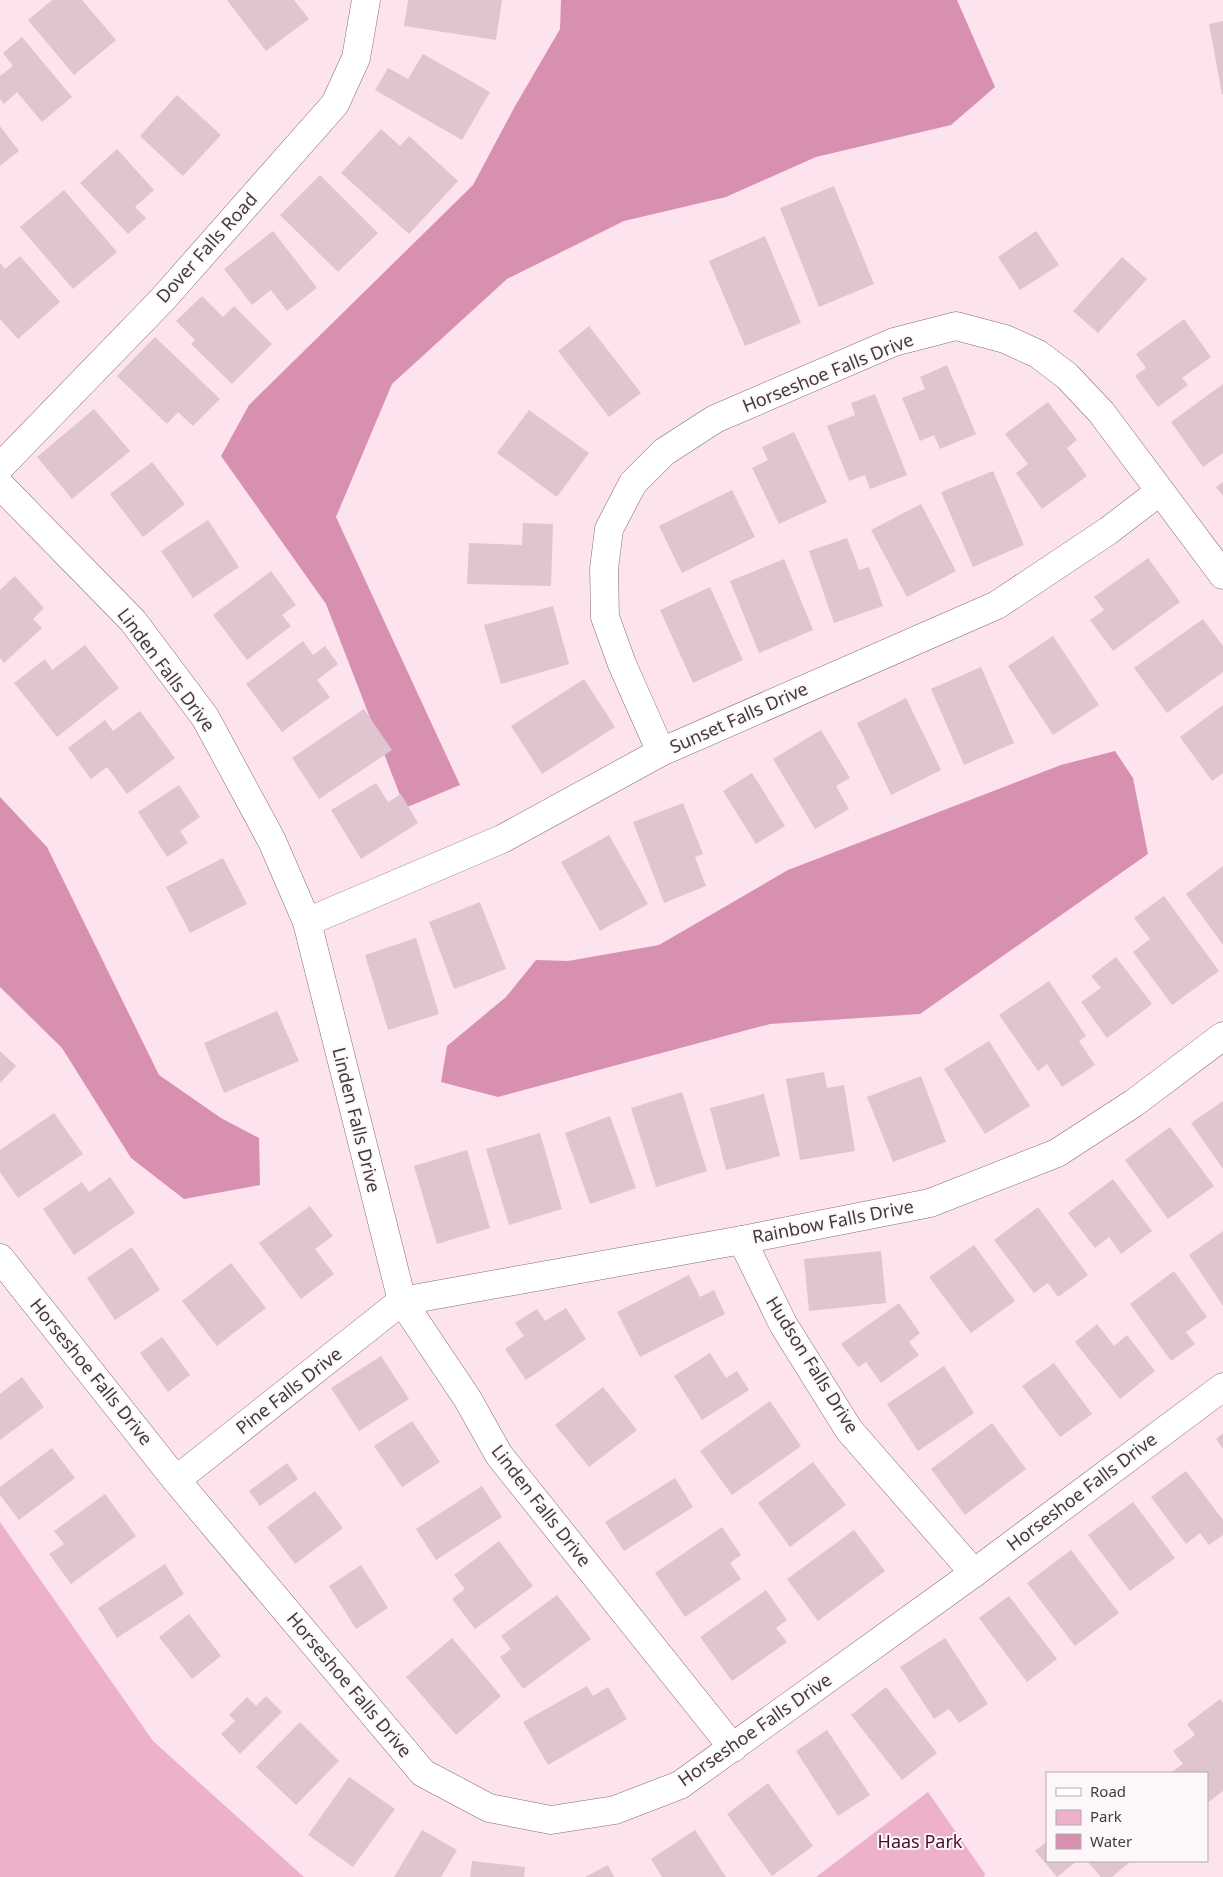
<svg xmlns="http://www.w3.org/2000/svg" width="1223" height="1877" viewBox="0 0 1223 1877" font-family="'Noto Sans',sans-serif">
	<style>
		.green { fill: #edb1cc }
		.water { fill: #d890b1 }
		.building { fill: #dec5cf }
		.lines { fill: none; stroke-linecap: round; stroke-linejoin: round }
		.street-casing { stroke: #836c76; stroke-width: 29 }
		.street { stroke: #fff; stroke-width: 28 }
		.labels { text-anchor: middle; stroke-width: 4; stroke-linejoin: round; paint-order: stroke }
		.street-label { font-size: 18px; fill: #443a3e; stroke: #fcf7f9 }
		.park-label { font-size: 18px; fill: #4b0b2f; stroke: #fcf7f9 }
	</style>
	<rect width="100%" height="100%" fill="#fde3ee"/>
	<g class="green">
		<polygon points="0,1522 153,1741 304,1877 0,1877"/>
		<polygon points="928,1792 985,1874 984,1877 816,1877"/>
	</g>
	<g class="water">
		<polygon points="561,0 957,0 995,87 951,125 816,157 726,197 624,221 507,279 392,384 336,517 460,785 405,808 326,604 221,456 249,405 473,185 514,108 560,29"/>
		<polygon points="1115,751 1133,778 1148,854 920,1014 770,1024 498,1097 441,1082 447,1046 506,997 536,960 568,961 659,945 788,870 1061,765"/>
		<polygon points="0,797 47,847 159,1075 221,1118 259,1138 260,1185 184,1199 131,1158 62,1048 0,987"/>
	</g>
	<g class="building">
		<polygon points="52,0 82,0 116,40 74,75 28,20"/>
		<polygon points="227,0 294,0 309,19 266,51"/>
		<polygon points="408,0 502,0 496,40 404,26"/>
		<polygon points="1223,21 1223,94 1222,94 1209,24"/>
		<polygon points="22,37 72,97 42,122 17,92 4,104 0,99 0,76 13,66 3,53"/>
		<polygon points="423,54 490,92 462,140 375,90 388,68 408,79"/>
		<polygon points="177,95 221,135 183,176 140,136"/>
		<polygon points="0,126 19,151 0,166"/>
		<polygon points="381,129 400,146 409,136 458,181 409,234 341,173"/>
		<polygon points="117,149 154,190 135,207 146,218 128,234 80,183"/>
		<polygon points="320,175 378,233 338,272 280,215"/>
		<polygon points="834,186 874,284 819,307 780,208"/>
		<polygon points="64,190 117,252 73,289 20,227"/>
		<polygon points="273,231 317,288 287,311 271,290 252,305 224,269"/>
		<polygon points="1036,231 1059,265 1020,290 998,257"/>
		<polygon points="765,236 801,323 745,346 709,261"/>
		<polygon points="20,256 60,302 18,339 0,319 0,263 5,269"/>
		<polygon points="1122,257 1147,279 1098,333 1073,311"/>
		<polygon points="202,296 223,317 234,306 272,344 232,384 191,344 195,340 176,321"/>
		<polygon points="1184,319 1211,357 1182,378 1188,385 1158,407 1135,376 1146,368 1136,354"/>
		<polygon points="589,326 641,393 609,417 558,351"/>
		<polygon points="155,337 220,399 193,426 178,412 167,424 117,376"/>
		<polygon points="947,365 976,434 940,449 934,435 920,441 902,398 925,389 920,377"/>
		<polygon points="1223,384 1223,453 1203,467 1171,422"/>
		<polygon points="875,394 907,475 870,489 865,475 849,481 827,426 855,415 851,403"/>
		<polygon points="1048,402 1077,440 1067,448 1087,476 1042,509 1016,473 1028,464 1005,434"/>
		<polygon points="94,409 130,451 72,499 37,457"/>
		<polygon points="529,410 589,453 557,497 497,453"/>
		<polygon points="794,432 827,502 779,524 752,468 768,460 762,447"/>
		<polygon points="152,462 185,504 143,537 110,494"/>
		<polygon points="993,471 1024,545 973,567 941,492"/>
		<polygon points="1223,482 1223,496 1216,487"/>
		<polygon points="732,490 755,537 682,573 659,526"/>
		<polygon points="921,504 956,571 907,597 871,530"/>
		<polygon points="208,520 239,567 193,598 161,551"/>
		<polygon points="523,523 553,524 551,586 467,584 469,543 522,545"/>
		<polygon points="847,538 859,570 869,567 883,606 834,623 809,551"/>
		<polygon points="1148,558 1180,602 1113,651 1090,620 1104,610 1094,597"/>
		<polygon points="784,559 813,630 759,653 730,581"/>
		<polygon points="271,571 296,605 282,615 291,626 247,660 213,615"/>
		<polygon points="15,576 44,608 33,619 42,628 4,663 0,658 0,590"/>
		<polygon points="710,587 743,660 693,683 660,610"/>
		<polygon points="553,606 569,664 501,684 484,625"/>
		<polygon points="1203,619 1223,646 1223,672 1167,713 1134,668"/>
		<polygon points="1053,636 1099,705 1053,735 1008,666"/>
		<polygon points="303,641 313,655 325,646 338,664 317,680 330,697 282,732 246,684"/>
		<polygon points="85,645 119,688 57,737 14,683 45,659 52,670"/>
		<polygon points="981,667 1014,743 964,765 931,689"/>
		<polygon points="584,679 615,727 542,774 511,726"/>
		<polygon points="906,698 941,770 891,795 857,723"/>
		<polygon points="1223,705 1223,773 1212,781 1180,737"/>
		<polygon points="364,709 392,750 319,799 292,758"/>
		<polygon points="140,711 175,758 127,794 107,767 91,779 68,748 105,720 113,731"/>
		<polygon points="821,730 850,778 836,786 849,809 815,829 773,759"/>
		<polygon points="752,773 785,826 756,844 723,791"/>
		<polygon points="376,783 388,802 401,794 418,823 361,859 331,810"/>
		<polygon points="179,785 200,817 180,831 188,843 167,857 138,812"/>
		<polygon points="683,803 703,854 695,857 706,886 664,903 633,822"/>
		<polygon points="609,835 648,904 600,931 561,862"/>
		<polygon points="223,858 247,904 190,933 166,887"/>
		<polygon points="1223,866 1223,945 1186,894"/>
		<polygon points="1164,896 1219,971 1172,1005 1133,952 1150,939 1134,918"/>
		<polygon points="480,902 506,969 454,989 429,922"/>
		<polygon points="416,938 439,1014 388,1030 365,955"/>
		<polygon points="1116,957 1152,1004 1107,1038 1081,1002 1101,988 1091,976"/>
		<polygon points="1049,981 1086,1036 1079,1041 1095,1065 1062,1087 1047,1064 1038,1071 999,1015"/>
		<polygon points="277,1011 299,1061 224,1093 204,1043"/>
		<polygon points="989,1041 1030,1106 985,1134 944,1069"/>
		<polygon points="0,1051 16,1066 0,1083"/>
		<polygon points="824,1072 827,1088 844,1085 855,1151 800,1160 786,1079"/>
		<polygon points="921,1076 946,1142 893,1162 867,1097"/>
		<polygon points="682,1092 707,1171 656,1187 631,1108"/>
		<polygon points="764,1094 780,1156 726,1170 710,1108"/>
		<polygon points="1223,1101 1223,1169 1191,1123"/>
		<polygon points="54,1113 83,1154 18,1198 0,1172 0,1150"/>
		<polygon points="610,1116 636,1188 590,1204 565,1133"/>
		<polygon points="1170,1127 1214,1186 1168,1219 1125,1160"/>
		<polygon points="540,1133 562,1209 509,1225 486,1149"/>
		<polygon points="467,1150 490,1228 437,1244 414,1166"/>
		<polygon points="110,1177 135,1213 74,1255 43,1209 82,1182 89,1192"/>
		<polygon points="1113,1179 1152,1231 1121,1254 1109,1237 1095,1248 1068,1213"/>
		<polygon points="310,1206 333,1236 315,1249 334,1274 301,1299 259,1243"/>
		<polygon points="1038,1207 1088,1275 1058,1297 1048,1283 1034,1293 994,1240"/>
		<polygon points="1223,1231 1223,1306 1189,1255"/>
		<polygon points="974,1245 1015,1301 971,1333 929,1277"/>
		<polygon points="132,1247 160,1290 115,1320 87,1278"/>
		<polygon points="881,1251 886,1303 809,1311 804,1259"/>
		<polygon points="231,1263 266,1308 217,1346 182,1301"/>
		<polygon points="1174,1271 1207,1317 1186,1332 1195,1344 1171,1361 1130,1304"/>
		<polygon points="689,1275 700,1297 714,1290 725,1314 640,1357 617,1312"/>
		<polygon points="899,1303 920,1333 909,1342 919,1355 881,1383 866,1362 858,1367 841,1344"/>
		<polygon points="566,1308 586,1339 526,1380 505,1349 524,1336 515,1323 537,1309 545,1321"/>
		<polygon points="1097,1324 1114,1346 1127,1335 1155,1371 1120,1399 1075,1342"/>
		<polygon points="162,1337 190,1375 168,1392 140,1353"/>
		<polygon points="710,1353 726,1378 737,1371 749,1390 702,1420 674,1376"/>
		<polygon points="381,1356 409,1399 359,1431 331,1388"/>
		<polygon points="1054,1363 1092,1414 1060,1437 1022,1386"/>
		<polygon points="944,1366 974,1413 918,1451 887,1404"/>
		<polygon points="22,1377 44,1407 0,1440 0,1394"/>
		<polygon points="603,1387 637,1430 589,1467 555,1425"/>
		<polygon points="770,1401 801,1446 732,1495 700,1451"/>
		<polygon points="412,1421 440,1462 402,1487 374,1446"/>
		<polygon points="992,1423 1026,1469 965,1515 931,1469"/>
		<polygon points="1223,1433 1223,1449 1216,1439"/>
		<polygon points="52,1448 75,1478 19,1520 0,1495 0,1487"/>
		<polygon points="813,1462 846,1505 790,1547 758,1503"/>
		<polygon points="287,1463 298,1479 260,1506 249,1491"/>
		<polygon points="1186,1471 1223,1520 1223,1535 1209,1545 1200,1533 1186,1544 1151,1497"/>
		<polygon points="675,1478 693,1507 624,1551 605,1522"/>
		<polygon points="482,1486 502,1517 436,1560 416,1529"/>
		<polygon points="315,1491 343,1528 295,1564 267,1527"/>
		<polygon points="105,1494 136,1536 71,1584 49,1554 64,1544 54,1531"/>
		<polygon points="1133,1502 1175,1558 1130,1591 1088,1535"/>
		<polygon points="722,1527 741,1555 730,1563 741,1579 685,1617 655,1573"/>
		<polygon points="854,1530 885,1571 818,1621 787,1579"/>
		<polygon points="499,1541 533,1586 475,1629 452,1599 465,1589 454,1575"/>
		<polygon points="1071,1550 1119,1613 1075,1646 1027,1583"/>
		<polygon points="165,1564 184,1594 117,1638 98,1608"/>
		<polygon points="361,1565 388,1608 356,1629 329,1586"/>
		<polygon points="766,1590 787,1620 776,1628 787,1642 732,1681 700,1637"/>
		<polygon points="557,1595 591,1639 523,1689 500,1657 511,1649 501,1636"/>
		<polygon points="1009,1596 1057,1659 1027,1682 979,1618"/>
		<polygon points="189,1614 221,1656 192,1679 159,1637"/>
		<polygon points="452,1638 501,1696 456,1735 406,1677"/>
		<polygon points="945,1638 988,1704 959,1723 949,1709 934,1719 900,1667"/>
		<polygon points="587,1686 593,1696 608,1687 627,1719 548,1765 523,1722"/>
		<polygon points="886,1687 937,1753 902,1780 851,1715"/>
		<polygon points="266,1696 282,1712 240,1754 221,1734 235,1721 229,1715 247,1697 256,1706"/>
		<polygon points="1220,1699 1223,1703 1223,1791 1207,1803 1207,1773 1170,1773 1183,1764 1173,1751 1195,1735 1187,1724"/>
		<polygon points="300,1722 339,1761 296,1805 256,1767"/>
		<polygon points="827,1730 870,1795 838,1816 796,1751"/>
		<polygon points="349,1777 395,1809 353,1867 308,1835"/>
		<polygon points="768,1783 813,1846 772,1876 727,1814"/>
		<polygon points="422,1830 457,1850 441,1877 394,1877"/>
		<polygon points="695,1830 726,1877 662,1877 651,1859"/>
		<polygon points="1047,1841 1047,1861 1077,1861 1057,1877 1035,1851"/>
		<polygon points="472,1861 525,1867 524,1877 470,1877"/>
		<polygon points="1087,1861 1131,1861 1112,1877 1101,1877"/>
		<polygon points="608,1865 614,1877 585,1877"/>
	</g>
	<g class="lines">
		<g class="street-casing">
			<g id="street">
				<polyline points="0,467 162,300 335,104 356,58 366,0"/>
				<polyline points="0,485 133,621 205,717 272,841 307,922 402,1301 467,1398 499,1455 733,1748"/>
				<polyline points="661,752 622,664 605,617 604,569 609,529 633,483 664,452 715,419 894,342 956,326 1005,339 1038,354 1067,376 1101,412 1223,575"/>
				<polyline points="307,922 502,839 661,752 997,605 1108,531 1159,492"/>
				<polyline points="742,1240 783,1324 849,1430 974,1573"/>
				<polyline points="0,1258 176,1480 423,1773 489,1808 551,1820 615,1810 680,1785 974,1573 1223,1387"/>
				<polyline points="176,1480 402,1301 742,1240 930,1203 1057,1153 1134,1103 1223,1036"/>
			</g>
		</g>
		<use href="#street" class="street"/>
	</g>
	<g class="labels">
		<g class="street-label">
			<text transform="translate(207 248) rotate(-48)" y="6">Dover Falls Road</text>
			<text transform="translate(828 373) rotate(-22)" y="6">Horseshoe Falls Drive</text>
			<text transform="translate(166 670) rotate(53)" y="6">Linden Falls Drive</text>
			<text transform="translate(739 718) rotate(-24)" y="6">Sunset Falls Drive</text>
			<text transform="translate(356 1120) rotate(76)" y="6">Linden Falls Drive</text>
			<text transform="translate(833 1222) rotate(-11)" y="6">Rainbow Falls Drive</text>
			<text transform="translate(812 1365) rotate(58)" y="6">Hudson Falls Drive</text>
			<text transform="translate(91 1372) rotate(51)" y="6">Horseshoe Falls Drive</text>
			<text transform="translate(289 1391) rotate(-38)" y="6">Pine Falls Drive</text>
			<text transform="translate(1082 1492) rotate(-37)" y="6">Horseshoe Falls Drive</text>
			<text transform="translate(541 1506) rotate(52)" y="6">Linden Falls Drive</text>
			<text transform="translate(349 1685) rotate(50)" y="6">Horseshoe Falls Drive</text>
			<text transform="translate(755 1730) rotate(-35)" y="6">Horseshoe Falls Drive</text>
		</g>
		<g class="park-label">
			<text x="920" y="1848">Haas Park</text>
		</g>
	</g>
	<rect x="1046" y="1772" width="162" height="90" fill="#fcf7f9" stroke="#b2abae"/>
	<rect x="1056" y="1788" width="25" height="8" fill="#ffffff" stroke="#b2abae"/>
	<text x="1090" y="1797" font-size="15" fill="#443a3e">Road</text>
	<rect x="1056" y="1810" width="25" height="15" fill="#edb1cc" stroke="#b2abae"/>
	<text x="1090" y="1822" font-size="15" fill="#443a3e">Park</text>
	<rect x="1056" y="1834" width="25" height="15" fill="#d890b1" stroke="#b2abae"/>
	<text x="1090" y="1847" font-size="15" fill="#443a3e">Water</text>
</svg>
